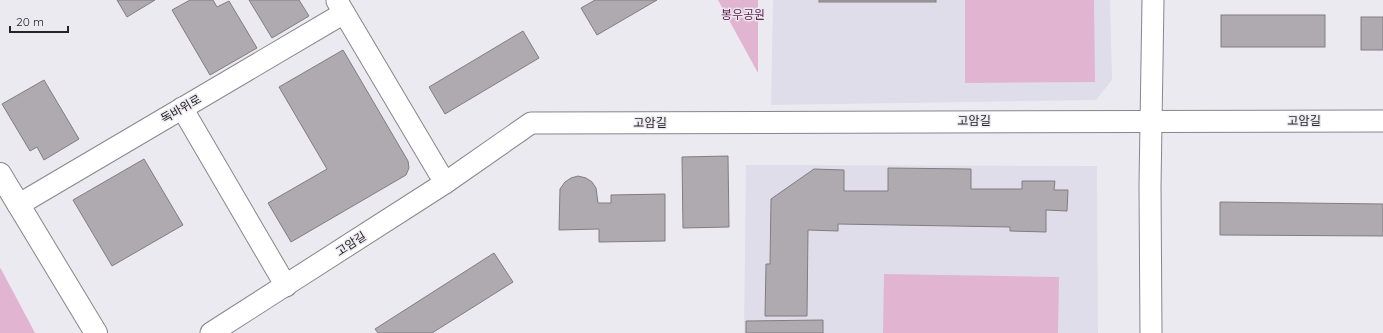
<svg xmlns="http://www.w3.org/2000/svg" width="1383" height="333" viewBox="0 0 1383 333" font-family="Quicksand,'Noto Sans KR',sans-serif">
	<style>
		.built { fill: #e0ddea }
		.green { fill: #e1b4d1 }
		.building { fill: #aeaaaf; stroke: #807d82 }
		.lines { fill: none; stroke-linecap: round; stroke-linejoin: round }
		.street-casing { stroke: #87868c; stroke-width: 23 }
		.secondary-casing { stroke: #87868c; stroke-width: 24 }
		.street { stroke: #fff; stroke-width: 21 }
		.secondary { stroke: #fff; stroke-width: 22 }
		.labels { text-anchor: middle; stroke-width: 3; stroke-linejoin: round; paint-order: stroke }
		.park-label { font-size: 12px; fill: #662553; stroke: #eceaf1 }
		.street-label { font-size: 12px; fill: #242325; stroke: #eceaf1 }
	</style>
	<rect width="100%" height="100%" fill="#eceaf1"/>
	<g class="built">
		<polygon points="773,0 1110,0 1112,80 1096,100 771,105"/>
		<polygon points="746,165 1097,166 1098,333 744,333"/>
	</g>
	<g class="green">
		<polygon points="718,0 758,0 758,73"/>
		<polygon points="965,0 1094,0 1095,82 965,83"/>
		<polygon points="0,268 1,269 35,333 0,333"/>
		<polygon points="884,274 1059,277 1058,333 883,333"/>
	</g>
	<g class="building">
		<polygon points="117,0 155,0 127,17"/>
		<polygon points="190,0 213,0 217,7 229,1 257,48 210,75 172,10"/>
		<polygon points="249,0 299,0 309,16 272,38"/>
		<polygon points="595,0 657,0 597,35 581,8"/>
		<rect x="819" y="0" width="117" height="2"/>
		<rect x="1221" y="15" width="104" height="32"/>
		<rect x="1361" y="17" width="22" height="33"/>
		<polygon points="523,31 539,58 445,114 429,87"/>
		<polygon points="343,50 408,161 409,168 406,175 291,242 268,203 327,169 279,87"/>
		<polygon points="44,80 79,139 44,160 37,147 30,151 2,104"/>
		<polygon points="728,156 729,227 683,228 682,157"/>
		<polygon points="144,159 183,225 112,266 73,200"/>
		<polygon points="888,168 971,169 971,189 1022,189 1022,181 1055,181 1054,190 1068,190 1067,211 1046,210 1046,232 1010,231 1010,227 838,224 838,231 808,230 807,316 765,316 766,264 770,264 771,199 814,169 844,170 844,191 888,191"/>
		<polygon points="578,176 586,178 592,182 596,188 598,203 611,203 611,195 665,194 665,241 599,242 599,229 559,230 560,189 565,182 571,178"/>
		<polygon points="1220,202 1383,204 1383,236 1220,235"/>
		<polygon points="494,253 513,282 432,333 378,333 375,329"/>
		<polygon points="823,320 823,333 746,333 746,321"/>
	</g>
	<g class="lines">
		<g class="street-casing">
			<g id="street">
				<polyline points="337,1 445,183"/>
				<polyline points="182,108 286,286"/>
				<polyline points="18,205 344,13"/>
				<polyline points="211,333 445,183 531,123 1383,121"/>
				<polyline points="1151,333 1150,186 1153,0"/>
			</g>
		</g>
		<g class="secondary-casing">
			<polyline id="secondary" points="0,174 96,333"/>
		</g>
		<use href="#street" class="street"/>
		<use href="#secondary" class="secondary"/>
	</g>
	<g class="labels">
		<g class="park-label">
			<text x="743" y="19">봉우공원</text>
		</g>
		<g class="street-label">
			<text transform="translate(181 109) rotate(-30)" y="4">독바위로</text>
			<text x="974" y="125">고암길</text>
			<text x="1304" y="125">고암길</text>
			<text x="650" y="127">고암길</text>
			<text transform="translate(351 244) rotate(-33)" y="4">고암길</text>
		</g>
	</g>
	<path d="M10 26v6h58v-6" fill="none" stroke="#242325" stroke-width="2"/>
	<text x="16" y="26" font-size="12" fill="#242325" stroke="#eceaf1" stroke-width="3" paint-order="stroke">20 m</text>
</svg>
